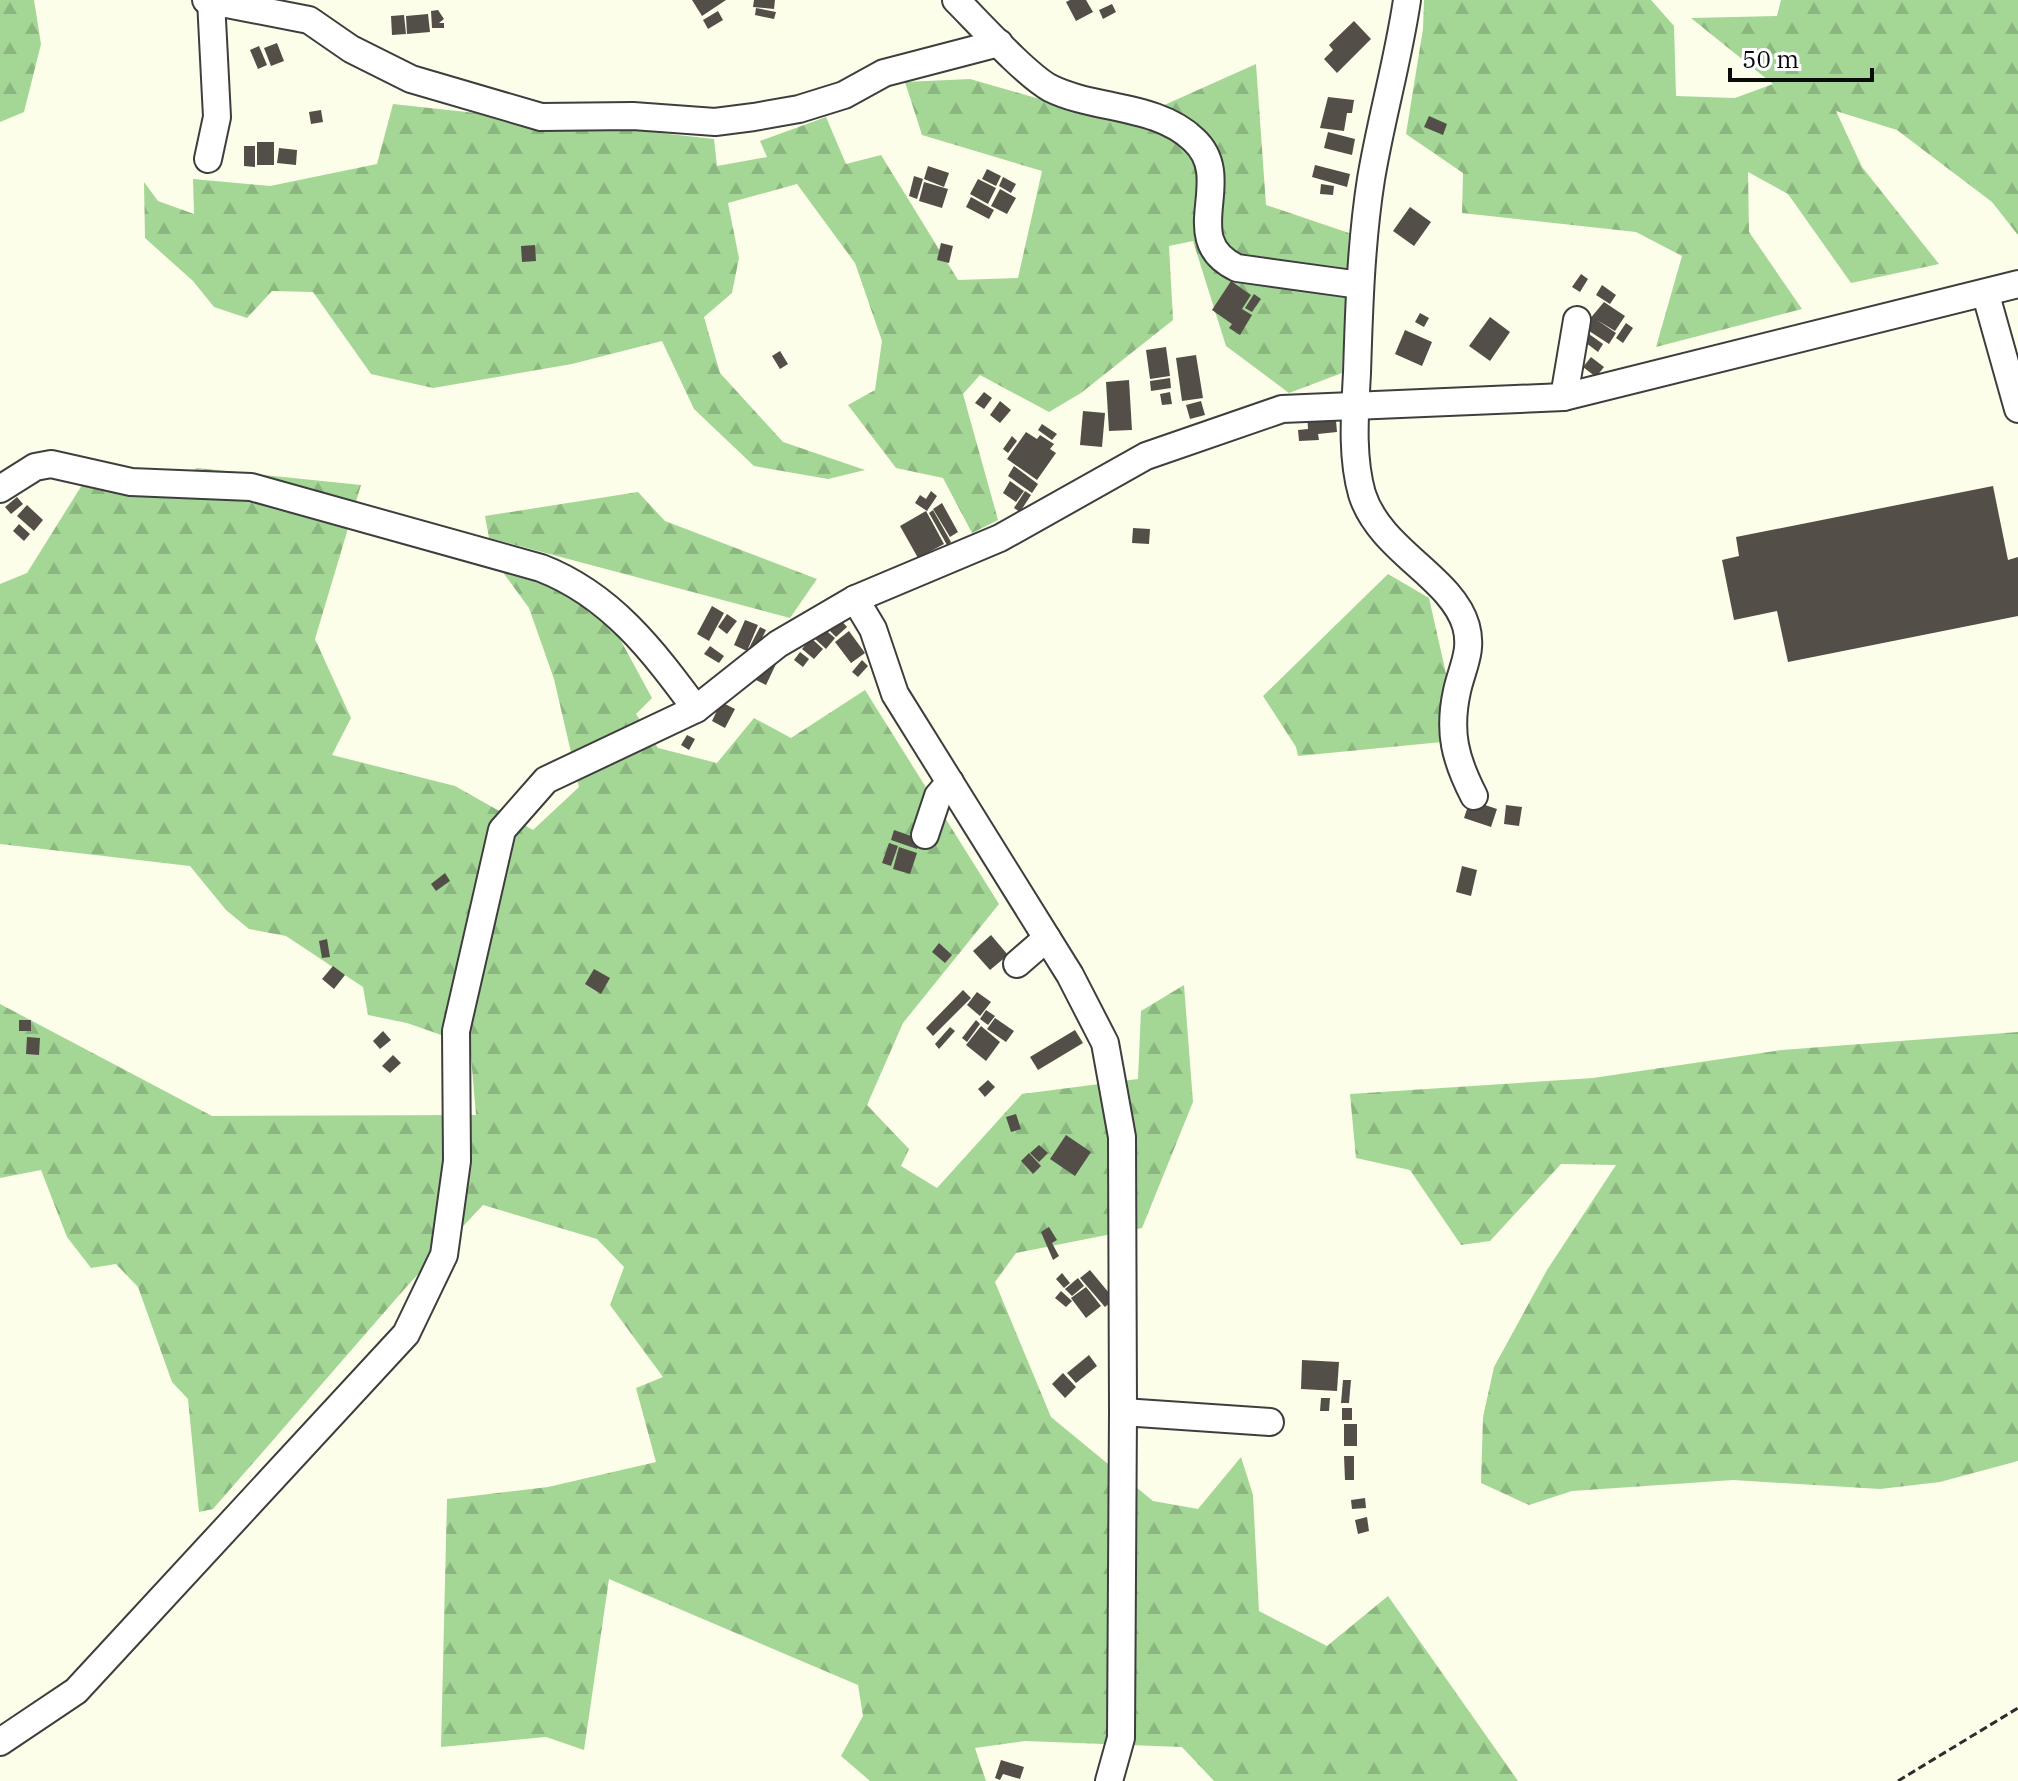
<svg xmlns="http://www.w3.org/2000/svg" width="2018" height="1781" viewBox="0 0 2018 1781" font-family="'IBM Plex Serif',serif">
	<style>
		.forest { fill: url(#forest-firs) }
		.building { fill: #534f48 }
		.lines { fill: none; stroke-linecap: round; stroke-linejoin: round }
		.minor-casing { stroke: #3e3e3e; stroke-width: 30 }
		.path { stroke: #2d2d2d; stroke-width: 3; stroke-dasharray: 8 4; stroke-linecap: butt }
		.minor { stroke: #fff; stroke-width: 26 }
	</style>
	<defs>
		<pattern id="forest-firs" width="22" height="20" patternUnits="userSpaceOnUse" patternTransform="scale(2)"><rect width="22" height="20" fill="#a4d696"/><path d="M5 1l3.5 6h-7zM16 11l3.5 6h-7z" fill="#8cb680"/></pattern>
	</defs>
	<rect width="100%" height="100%" fill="#fdfeea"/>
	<g class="forest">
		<polygon points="0,0 34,0 41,44 24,112 0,122"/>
		<polygon points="1424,0 1651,0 1674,26 1676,96 1735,98 1773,84 1691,18 1777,16 1781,0 2018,0 2018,235 1992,202 1897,130 1836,111 1862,167 1939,264 1851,283 1788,194 1748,172 1749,232 1802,309 1656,347 1682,256 1636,232 1462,213 1463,173 1406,134 1423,29"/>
		<polygon points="1256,64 1266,205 1349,233 1342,373 1289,393 1226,346 1193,241 1169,246 1173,320 1081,393 1049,412 980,375 963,394 998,520 972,533 943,478 896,468 848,405 875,390 882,341 855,263 797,184 728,203 739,258 732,293 704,317 720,373 783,442 865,470 828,479 754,466 694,409 662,341 572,364 433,388 371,374 313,292 272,291 247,318 214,307 193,281 145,238 144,182 158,201 194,214 193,179 270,186 377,164 393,104 714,139 717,166 767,157 760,141 826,117 846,164 881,155 958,280 1018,278 1042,171 922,135 905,82 970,79 1124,123"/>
		<polygon points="197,468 361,485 315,639 351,718 332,755 455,786 533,830 579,787 554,679 529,608 499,567 549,564 608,617 652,698 636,714 658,748 717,763 754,718 791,738 865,690 999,904 903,1023 867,1105 909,1149 901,1166 937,1188 1022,1094 1138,1079 1141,1011 1184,985 1193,1102 1142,1228 1016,1253 995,1282 1051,1417 1153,1501 1198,1509 1241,1457 1253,1495 1259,1611 1327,1646 1388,1596 1518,1781 1214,1781 1182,1747 1025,1741 975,1748 986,1781 870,1781 841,1756 863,1716 858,1685 609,1579 584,1750 546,1737 441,1747 447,1499 548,1487 656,1462 636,1388 663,1377 610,1305 624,1267 597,1239 483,1205 408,1285 213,1509 199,1512 188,1399 172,1382 138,1287 116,1264 91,1268 67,1237 41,1170 0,1178 0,1004 212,1116 476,1115 470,1045 407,1023 368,1015 363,987 286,936 249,929 226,910 190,866 0,844 0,584 27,573 82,485 162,486"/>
		<polygon points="638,492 665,521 817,579 790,618 489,538 485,516"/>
		<polygon points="1388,574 1429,598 1447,678 1442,742 1298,756 1296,747 1263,696"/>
		<polygon points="2018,1032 2018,1461 1940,1482 1880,1489 1733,1480 1572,1491 1529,1505 1481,1483 1483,1417 1494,1367 1547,1270 1616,1165 1561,1164 1490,1241 1461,1245 1410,1170 1356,1158 1350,1094 1593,1078 1782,1050"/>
	</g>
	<g class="building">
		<polygon points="692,0 726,0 702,16"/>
		<polygon points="754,0 775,0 774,9 753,7"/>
		<polygon points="1070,0 1086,0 1093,12 1076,21 1066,2"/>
		<polygon points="1112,4 1116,12 1103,19 1099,10"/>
		<polygon points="756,8 776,12 774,19 755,15"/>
		<polygon points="438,10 444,19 439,23 444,23 444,28 432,28 431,11"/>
		<polygon points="718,11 723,20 708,29 703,20"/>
		<polygon points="428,14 430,32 407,34 406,16"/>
		<polygon points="404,15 406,34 392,35 391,16"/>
		<polygon points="1354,21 1371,39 1337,73 1324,59 1333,50 1329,45"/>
		<polygon points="277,43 284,61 271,66 264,48"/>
		<polygon points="259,46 267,65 258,69 250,50"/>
		<polygon points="1328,97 1354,100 1352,113 1347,113 1344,131 1320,128"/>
		<polygon points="321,110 323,122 311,124 309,112"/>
		<polygon points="1429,116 1447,124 1443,135 1424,127"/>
		<polygon points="1328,132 1355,139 1352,155 1324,148"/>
		<rect x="257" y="142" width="17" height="23"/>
		<polygon points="244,146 255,146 255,167 244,166"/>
		<polygon points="279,148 297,150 296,165 277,163"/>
		<polygon points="1315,165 1350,174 1347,187 1312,177"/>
		<polygon points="928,166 949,173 944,187 924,179"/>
		<polygon points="987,169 1001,176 996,186 982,179"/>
		<polygon points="914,176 923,179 917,199 909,196"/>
		<polygon points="1003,177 1016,184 1011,193 999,186"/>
		<polygon points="978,179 996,188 988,204 970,194"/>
		<polygon points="924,182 948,189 942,208 919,201"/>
		<polygon points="1321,184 1334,186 1333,195 1320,194"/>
		<polygon points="1000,189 1016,198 1007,214 991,206"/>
		<polygon points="971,197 994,210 989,219 966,207"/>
		<polygon points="1410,207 1431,222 1414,246 1393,231"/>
		<polygon points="941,243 953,246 949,263 937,260"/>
		<polygon points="535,245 536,261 522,262 521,246"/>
		<polygon points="1581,274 1588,279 1580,292 1572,287"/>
		<polygon points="1231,281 1251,295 1242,309 1252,315 1240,335 1229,328 1232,324 1212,310"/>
		<polygon points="1602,285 1616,295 1610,304 1596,295"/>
		<polygon points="1254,294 1261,299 1252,312 1245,308"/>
		<polygon points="1604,302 1625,316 1615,331 1597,320 1616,333 1609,344 1583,327"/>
		<polygon points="1420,313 1429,318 1424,327 1415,322"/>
		<polygon points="1490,317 1510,332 1490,361 1469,346"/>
		<polygon points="1626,323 1633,328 1623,343 1616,338"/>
		<polygon points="1582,329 1603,344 1598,352 1577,336"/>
		<polygon points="1405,330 1432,342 1422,366 1395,354"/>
		<polygon points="1166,347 1170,376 1150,379 1146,350"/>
		<polygon points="780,351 788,364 780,369 772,356"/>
		<polygon points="1196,355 1203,398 1182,401 1176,358"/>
		<polygon points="1591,357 1604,367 1596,377 1583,367"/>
		<polygon points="1170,378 1171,388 1151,391 1150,381"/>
		<polygon points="1129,380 1132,430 1109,431 1106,382"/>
		<polygon points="984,392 992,398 984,409 975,403"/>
		<polygon points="1170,392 1172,404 1162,405 1160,394"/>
		<polygon points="1000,401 1011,410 1000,423 990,415"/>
		<polygon points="1201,401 1205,415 1190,419 1186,405"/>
		<polygon points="1335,410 1337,432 1318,434 1319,440 1299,441 1298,430 1308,429 1307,413"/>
		<polygon points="1083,411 1105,413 1102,447 1080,445"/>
		<polygon points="1042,424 1057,434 1052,440 1038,430"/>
		<polygon points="1026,432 1037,439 1040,435 1054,444 1050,449 1056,453 1037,480 1007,459"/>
		<polygon points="1012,436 1017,441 1008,453 1003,449"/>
		<polygon points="1014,466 1038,484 1032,493 1008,476"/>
		<polygon points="1010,481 1024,491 1016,502 1003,493"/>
		<polygon points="1993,486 2008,560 2018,557 2018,616 1788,662 1777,611 1734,620 1722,560 1739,556 1736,537"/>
		<polygon points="931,491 937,496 927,511 915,503 920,495 926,499"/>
		<polygon points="1025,491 1031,495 1020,512 1014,508"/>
		<polygon points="17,497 23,504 11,514 5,507"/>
		<polygon points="942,503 958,532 950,537 933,509"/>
		<polygon points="27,505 43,520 34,531 17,516"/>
		<polygon points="933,510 951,542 947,545 929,513"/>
		<polygon points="926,511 944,544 918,558 900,526"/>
		<polygon points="19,524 30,534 24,541 13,531"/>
		<polygon points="1133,528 1150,529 1149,544 1132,543"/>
		<polygon points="712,606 724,613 709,641 697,634"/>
		<polygon points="727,614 737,621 727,634 718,627"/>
		<polygon points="838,617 847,627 836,637 827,628"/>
		<polygon points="745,620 758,625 747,651 734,645"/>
		<polygon points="760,627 766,630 755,653 748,650"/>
		<polygon points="823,628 835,638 826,649 814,638"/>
		<polygon points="849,631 865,653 851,663 835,642"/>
		<polygon points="811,638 823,649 814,659 802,649"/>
		<polygon points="710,646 724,656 719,663 704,654"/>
		<polygon points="800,652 809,659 803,667 794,660"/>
		<polygon points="766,656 777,662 766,685 754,679"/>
		<polygon points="862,660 868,666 858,677 852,672"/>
		<polygon points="721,702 735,709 725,728 712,721"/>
		<polygon points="687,735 695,739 689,750 681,745"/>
		<polygon points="1470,800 1497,809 1491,827 1464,818"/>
		<polygon points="1506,805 1522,807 1519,826 1504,824"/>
		<polygon points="894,830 920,839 917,849 891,840"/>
		<polygon points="889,843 898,846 891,866 882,863"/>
		<polygon points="899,847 917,853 910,874 893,869"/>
		<polygon points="1462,866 1477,870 1471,896 1456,892"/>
		<polygon points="445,873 450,881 436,891 431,884"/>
		<polygon points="991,935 1008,955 990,970 973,951"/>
		<polygon points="327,939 330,957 322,958 319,941"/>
		<polygon points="939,943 952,955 945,963 932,952"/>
		<polygon points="333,966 345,975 334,989 322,979"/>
		<polygon points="594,969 610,978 601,994 585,984"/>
		<polygon points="963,990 971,998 933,1036 926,1028"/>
		<polygon points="977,992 991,1002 980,1016 967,1005"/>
		<polygon points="986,1010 995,1016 988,1025 980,1019"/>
		<polygon points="995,1018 1014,1031 1006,1042 987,1029"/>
		<rect x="19" y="1020" width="12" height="11"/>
		<polygon points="976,1020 980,1024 967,1042 962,1038"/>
		<polygon points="981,1026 1000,1042 986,1061 966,1045"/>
		<polygon points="950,1027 955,1031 939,1049 935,1044"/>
		<polygon points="1075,1030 1083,1043 1038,1070 1030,1057"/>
		<polygon points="383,1031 391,1040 380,1049 373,1041"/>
		<polygon points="27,1037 40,1038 39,1055 26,1054"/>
		<polygon points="393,1055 401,1063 390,1073 382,1066"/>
		<polygon points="988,1080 995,1087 985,1097 978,1089"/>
		<polygon points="1016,1114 1021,1129 1011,1132 1006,1117"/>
		<polygon points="1066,1135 1091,1152 1075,1176 1050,1159"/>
		<polygon points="1039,1145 1048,1153 1039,1162 1030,1153"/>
		<polygon points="1029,1153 1041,1166 1033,1174 1021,1161"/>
		<polygon points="1049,1227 1057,1240 1052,1243 1059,1256 1053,1260 1041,1232"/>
		<polygon points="1090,1270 1114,1299 1105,1307 1080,1278"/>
		<polygon points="1062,1273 1070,1283 1064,1288 1056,1279"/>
		<polygon points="1078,1278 1084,1286 1072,1296 1065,1289"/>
		<polygon points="1086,1287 1101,1306 1086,1318 1071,1298"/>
		<polygon points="1061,1291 1072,1301 1066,1307 1055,1298"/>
		<polygon points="1089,1355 1097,1366 1076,1383 1067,1373"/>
		<polygon points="1302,1360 1339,1362 1337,1391 1301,1389"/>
		<polygon points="1063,1373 1076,1387 1065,1398 1052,1384"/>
		<polygon points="1343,1380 1351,1380 1349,1403 1341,1403"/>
		<polygon points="1321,1398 1330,1398 1329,1411 1320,1411"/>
		<rect x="1342" y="1408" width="10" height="12"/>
		<rect x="1344" y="1424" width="13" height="22"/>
		<polygon points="1344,1456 1354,1456 1354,1480 1345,1480"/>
		<polygon points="1365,1498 1366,1508 1352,1509 1351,1500"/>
		<polygon points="1367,1517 1369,1531 1358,1534 1355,1520"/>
		<polygon points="1001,1760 1024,1767 1020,1779 1003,1774 1000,1780 995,1778"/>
	</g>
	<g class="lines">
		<g class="minor-casing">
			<g id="minor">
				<polyline points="206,0 309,20 351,49 411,79 541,117 633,116 715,122 754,117 799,109 844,95 884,73 999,43"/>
				<path d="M956,0C978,22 1026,75 1050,88C1094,110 1157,104 1194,140C1237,180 1176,239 1237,268L1360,285"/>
				<path d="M1407,0C1398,61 1381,119 1371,179C1361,243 1359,308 1357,373C1355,412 1351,455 1362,494C1380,551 1452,577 1466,626C1473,651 1462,668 1457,691C1448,732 1455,759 1474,796"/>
				<polyline points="208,159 217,117 211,0"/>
				<polyline points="1986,295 2018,409"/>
				<polyline points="1564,397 1577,320"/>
				<path d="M0,489L35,467L51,464L131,482L251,487L541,568C611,595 653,651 696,709"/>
				<polyline points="855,599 873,629 895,694 1070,975 1105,1043 1122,1137 1123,1412"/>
				<polyline points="925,835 938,796 950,782"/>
				<polyline points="1017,964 1047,938"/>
				<polyline points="0,1742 76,1691 406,1334 444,1255 457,1161 456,1031 502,830 546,780 696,709 778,644 855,599 1000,538 1146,456 1282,409 1564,397 2018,284"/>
				<polyline points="1109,1781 1121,1738 1123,1412 1270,1422"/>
			</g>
		</g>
		<polyline class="path" points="1898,1781 2018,1708"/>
		<use href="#minor" class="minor"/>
	</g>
	<path d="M1730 68v12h142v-12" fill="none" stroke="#0b0b0b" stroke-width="4"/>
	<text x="1742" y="68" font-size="24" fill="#0b0b0b" stroke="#ffffff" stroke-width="6" paint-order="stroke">50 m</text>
</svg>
